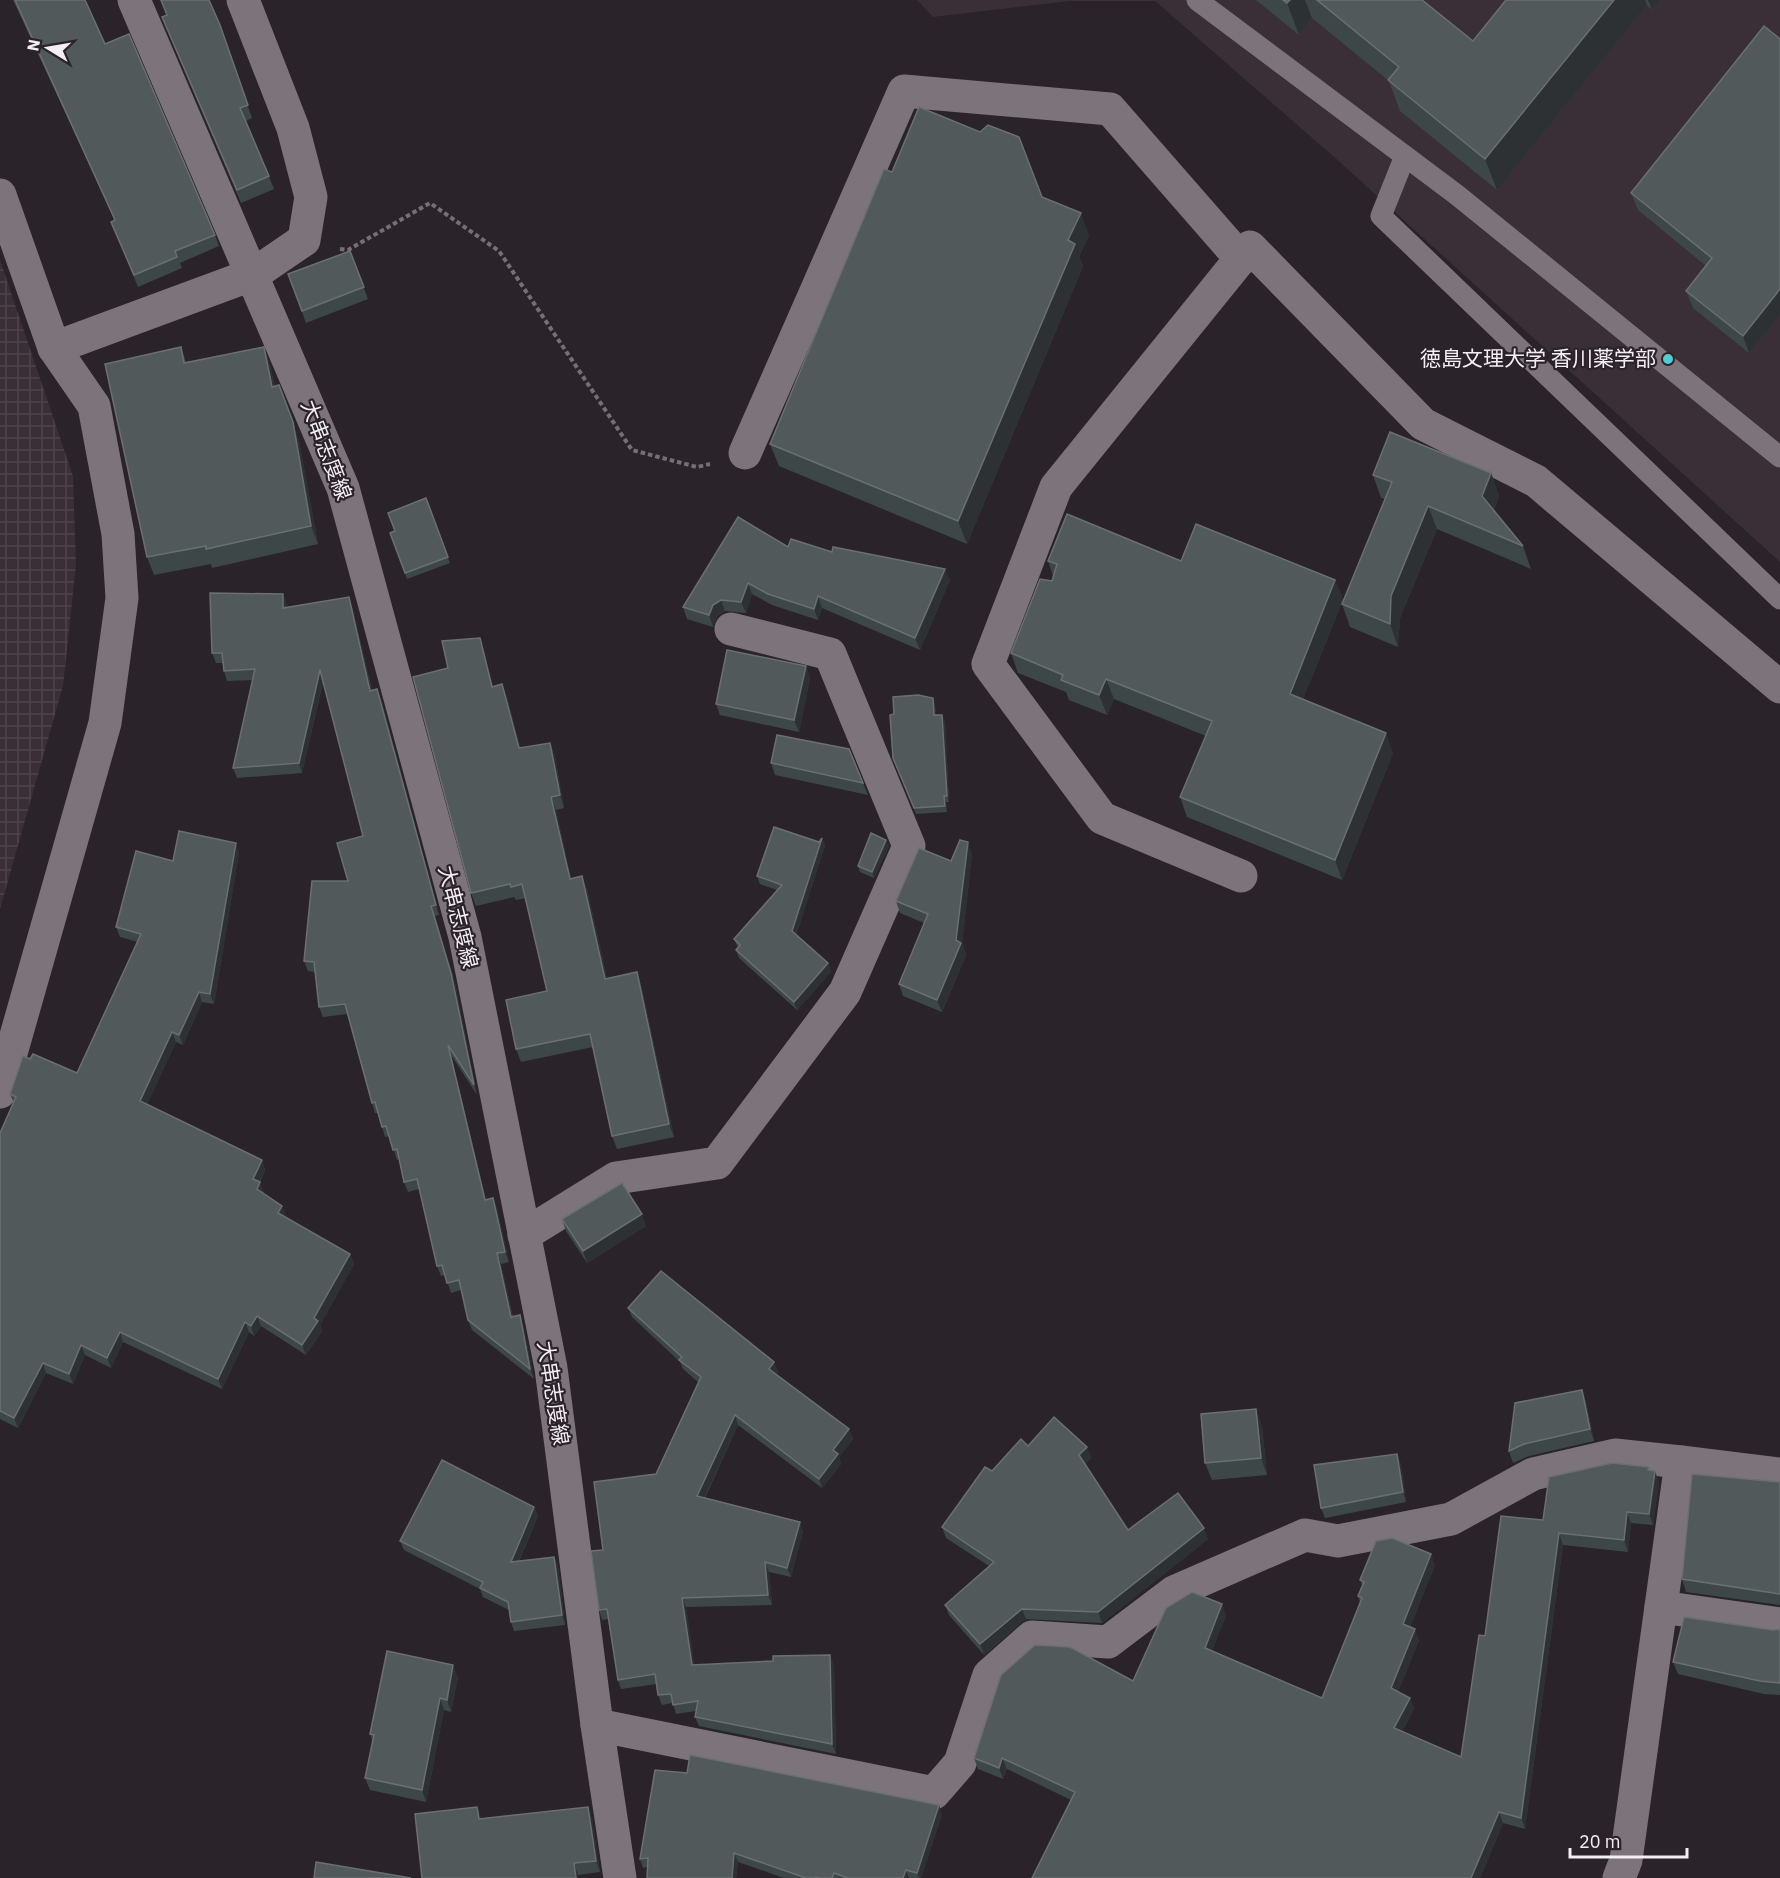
<svg xmlns="http://www.w3.org/2000/svg" width="1780" height="1878" viewBox="0 0 1780 1878" font-family="'IBM Plex Sans','Noto Sans JP',sans-serif">
	<style>
		.built { fill: #3a2e37 }
		.industrial { fill: url(#industrial-grid) }
		.lines { fill: none; stroke-linecap: round; stroke-linejoin: round }
		.path { stroke: #766f75; stroke-width: 4; stroke-dasharray: 4.5 3; stroke-linecap: butt }
		.service { stroke: #7c747a; stroke-width: 21 }
		.minor { stroke: #7c747a; stroke-width: 33 }
		.tertiary { stroke: #7c747a; stroke-width: 33 }
		.secondary { stroke: #7c747a; stroke-width: 33 }
		.wall { fill: #3e4748 }
		.shaded-wall { fill: #2e3134 }
		.building { fill: #51595a; stroke: #6a7072; stroke-width: 1.5 }
		.poi-dot { fill: #51ccd1; stroke: #2a2329; stroke-width: 2 }
		.labels { text-anchor: middle; stroke-width: 4.5; stroke-linejoin: round; paint-order: stroke }
		.poi-label { font-size: 21px; fill: #f3eef2; stroke: #2a2329; text-anchor: end }
		.street-label { font-size: 21px; fill: #f3eef2; stroke: #2a2329 }
	</style>
	<defs>
		<pattern id="industrial-grid" width="8" height="8" patternUnits="userSpaceOnUse" patternTransform="scale(1.5)"><rect width="8" height="8" fill="#3a2e37"/><path d="M0 4h8M4 0v8" fill="none" stroke="#4d424b"/></pattern>
	</defs>
	<rect width="100%" height="100%" fill="#2a2329"/>
	<polygon class="built" points="917,0 1780,0 1780,562 1333,156 1155,1 1070,1 933,17"/>
	<polygon class="industrial" points="0,260 73,476 76,565 63,686 0,909"/>
	<g class="lines">
		<polyline class="path" points="340,249 348,250 430,203 499,251 632,450 697,467 710,464"/>
		<g class="service">
			<polyline points="1197,0 1457,195 1780,457"/>
			<polyline points="1405,156 1381,216 1780,599"/>
		</g>
		<g class="minor">
			<polyline points="745,453 904,91 1110,109 1241,259"/>
			<polyline points="1241,876 1102,818 988,664 1056,487 1250,247 1423,424 1536,481 1780,687"/>
			<polyline points="524,1235 616,1178 717,1163 845,992 909,846 830,654 731,629"/>
			<polyline points="1681,1462 1780,1474"/>
			<polyline points="1661,1607 1780,1624"/>
			<polyline points="597,1725 934,1793 960,1763 989,1675 1032,1637 1108,1642 1174,1592 1305,1535 1338,1541 1451,1519 1533,1474 1615,1455 1681,1462 1626,1860 1619,1878"/>
		</g>
		<polyline class="tertiary" points="54,348 254,274 304,240 311,197 293,128 243,0"/>
		<g class="secondary">
			<polyline points="134,0 343,488 465,937 551,1368 597,1725 620,1878"/>
			<polyline points="0,195 54,348 94,406 118,534 122,598 105,723 0,1092"/>
		</g>
	</g>
	<g class="wall">
		<polygon points="13,0 85,0 105,44 215,235 219,246 180,263 182,268 138,287 111,222 115,220"/>
		<polygon points="160,0 209,0 220,25 252,118 246,121 274,189 241,203 167,30 162,17 167,15"/>
		<polygon points="1256,0 1422,0 1473,41 1506,0 1660,0 1652,10 1647,5 1497,190 1400,111 1389,81 1312,18 1299,35"/>
		<polygon points="1780,39 1780,315 1749,353 1693,308 1686,291 1706,266 1638,210 1631,193"/>
		<polygon points="892,172 1042,197 1089,235 1079,257 1083,266 967,544 779,466 770,444"/>
		<polygon points="350,251 368,299 306,323 288,274"/>
		<polygon points="181,347 186,362 264,347 270,366 275,386 299,441 318,544 212,568 211,564 154,575 147,557"/>
		<polygon points="1491,473 1499,496 1494,510 1523,546 1531,569 1437,529 1400,618 1398,647 1350,627 1342,604 1385,499 1381,498 1373,475"/>
		<polygon points="426,498 450,563 407,579 390,533 395,531"/>
		<polygon points="788,547 832,552 950,580 920,650 822,608 818,620 772,605 752,594 746,613 725,611 717,616 713,627 687,619 683,607"/>
		<polygon points="1048,561 1181,561 1335,580 1343,600 1303,699 1393,753 1342,880 1187,817 1180,797 1206,736 1114,699 1107,715 1069,700 1066,692 1018,673 1011,653 1052,581 1053,576"/>
		<polygon points="287,604 287,607 352,607 372,690 381,699 439,915 435,916 455,983 477,1095 451,1055 486,1200 493,1198 497,1209 509,1262 501,1264 513,1317 523,1325 534,1379 472,1330 468,1320 461,1290 451,1293 445,1275 441,1276 437,1266 419,1189 408,1192 404,1182 399,1159 397,1160 389,1136 385,1137 378,1113 375,1113 372,1103 347,1014 323,1017 319,1007 315,972 308,971 304,961 348,881 363,836 323,682 302,773 237,778 233,768 253,680 227,681 224,671 223,663 216,663 212,653"/>
		<polygon points="484,651 493,686 507,697 520,748 550,743 555,756 564,808 556,810 571,879 587,889 607,978 637,972 641,985 674,1137 617,1149 612,1136 593,1047 521,1062 516,1049 547,991 526,898 516,900 514,897 476,906 471,893"/>
		<polygon points="806,666 810,678 799,732 720,715 716,704"/>
		<polygon points="933,698 935,704 936,715 942,715 945,721 949,802 946,802 947,812 916,814 893,758 894,714"/>
		<polygon points="771,763 863,783 868,795 775,775"/>
		<polygon points="822,838 825,846 796,935 828,963 831,972 797,1010 739,958 736,950 738,948 734,939 777,890 760,884 757,876 819,842"/>
		<polygon points="889,846 874,878 860,872 858,866"/>
		<polygon points="239,853 214,1004 202,1002 183,1045 176,1042 147,1104 262,1160 265,1170 260,1182 263,1193 286,1216 285,1217 350,1254 354,1264 320,1325 322,1331 306,1355 261,1326 254,1336 249,1332 222,1389 123,1342 111,1368 85,1355 73,1384 46,1373 18,1428 0,1419 0,1133 14,1103 10,1094 77,1073 138,942 120,937 116,927 173,861"/>
		<polygon points="972,854 962,943 966,955 942,1012 903,996 899,984 924,923 900,913 896,901 951,861"/>
		<polygon points="562,1219 646,1226 587,1263 566,1231"/>
		<polygon points="628,1308 774,1362 778,1372 776,1374 849,1429 853,1439 839,1457 841,1464 822,1488 738,1425 705,1498 803,1531 791,1577 769,1572 772,1605 686,1607 694,1664 834,1665 836,1754 699,1726 695,1717 696,1711 676,1714 673,1703 662,1705 658,1695 657,1684 621,1689 618,1680 608,1619 602,1620 599,1610 603,1550 656,1474 698,1382 683,1369 680,1362 632,1317"/>
		<polygon points="1582,1390 1586,1402 1594,1441 1529,1456 1513,1463 1509,1451"/>
		<polygon points="1262,1426 1267,1475 1212,1480 1205,1463"/>
		<polygon points="1028,1446 1087,1447 1091,1458 1085,1464 1128,1530 1208,1539 1102,1623 1026,1619 984,1655 949,1615 945,1605 989,1566 946,1538 942,1527"/>
		<polygon points="1401,1464 1406,1502 1325,1518 1321,1508"/>
		<polygon points="1650,1470 1659,1482 1653,1525 1631,1523 1628,1552 1563,1545 1525,1829 1503,1823 1480,1878 1032,1878 1071,1800 1007,1769 1003,1779 978,1769 974,1758 1133,1681 1226,1615 1212,1651 1322,1698 1360,1603 1358,1596 1362,1585 1360,1580 1435,1565 1410,1627 1419,1640 1398,1692 1410,1698 1414,1709 1402,1732 1461,1757 1485,1636 1543,1520"/>
		<polygon points="1780,1482 1780,1605 1686,1592 1682,1579"/>
		<polygon points="534,1507 538,1516 519,1561 554,1557 558,1566 565,1625 514,1631 511,1622 509,1610 483,1597 480,1589 404,1550 400,1541"/>
		<polygon points="1780,1629 1780,1695 1764,1694 1678,1674 1673,1662 1773,1630"/>
		<polygon points="458,1677 451,1712 444,1710 426,1802 370,1790 365,1778 373,1743 370,1734"/>
		<polygon points="588,1807 592,1819 600,1872 578,1875 482,1819"/>
		<polygon points="942,1814 921,1878 784,1878 738,1862 736,1878 647,1878 647,1867 643,1868 640,1859"/>
	</g>
	<g class="shaded-wall">
		<polygon points="1290,0 1305,0 1312,18 1299,35 1287,3"/>
		<polygon points="1614,0 1645,0 1647,5 1497,190 1485,159"/>
		<polygon points="1648,0 1660,0 1652,10"/>
		<polygon points="1081,213 1089,235 1079,257 1083,266 967,544 958,521 1068,240"/>
		<polygon points="1780,289 1780,315 1749,353 1743,336"/>
		<polygon points="264,347 270,366 279,405 272,387"/>
		<polygon points="293,422 299,441 318,544 311,526"/>
		<polygon points="1491,473 1499,496 1490,519 1482,496"/>
		<polygon points="1428,506 1437,529 1400,618 1398,647 1390,624 1391,596"/>
		<polygon points="945,569 950,580 920,650 915,638"/>
		<polygon points="1335,580 1343,600 1297,714 1290,694"/>
		<polygon points="748,583 752,594 746,613 741,602"/>
		<polygon points="283,594 287,604 287,618 283,608"/>
		<polygon points="818,596 822,608 818,620 814,609"/>
		<polygon points="349,597 352,607 374,701 370,691"/>
		<polygon points="721,600 725,611 717,616 713,627 709,615 713,605"/>
		<polygon points="480,638 484,651 496,700 492,687"/>
		<polygon points="806,666 810,678 799,732 794,720"/>
		<polygon points="320,670 323,680 302,773 299,763"/>
		<polygon points="1106,679 1114,699 1107,715 1099,695"/>
		<polygon points="502,684 507,697 524,761 519,748"/>
		<polygon points="377,689 381,699 439,915 436,905"/>
		<polygon points="933,698 935,704 937,721 934,715"/>
		<polygon points="942,715 945,721 949,802 947,796"/>
		<polygon points="1386,733 1393,753 1342,880 1335,860"/>
		<polygon points="550,743 555,756 564,808 560,795"/>
		<polygon points="944,796 946,802 947,812 945,806"/>
		<polygon points="551,797 556,810 574,892 570,879"/>
		<polygon points="822,838 825,846 795,939 792,931"/>
		<polygon points="886,840 889,846 874,878 872,872"/>
		<polygon points="968,842 972,854 962,943 966,955 942,1012 937,1000 956,940"/>
		<polygon points="236,843 239,853 214,1004 210,994"/>
		<polygon points="582,876 587,889 610,992 605,979"/>
		<polygon points="431,906 455,983 477,1095 474,1085"/>
		<polygon points="828,963 831,972 797,1010 794,1002"/>
		<polygon points="637,972 641,985 674,1137 669,1124"/>
		<polygon points="199,992 202,1002 183,1045 179,1035"/>
		<polygon points="172,1032 176,1042 144,1111 140,1101"/>
		<polygon points="448,1045 451,1055 488,1210 485,1200"/>
		<polygon points="262,1160 265,1170 256,1189 253,1179"/>
		<polygon points="260,1182 264,1192 261,1199 257,1189"/>
		<polygon points="493,1198 497,1209 509,1262 505,1252"/>
		<polygon points="282,1206 286,1216 282,1223 278,1213"/>
		<polygon points="642,1214 646,1226 587,1263 583,1251"/>
		<polygon points="497,1253 501,1264 515,1327 511,1317"/>
		<polygon points="350,1254 354,1264 320,1325 322,1331 306,1355 302,1345 314,1318"/>
		<polygon points="520,1315 523,1325 534,1379 530,1369"/>
		<polygon points="257,1316 261,1326 254,1336 251,1326"/>
		<polygon points="245,1322 249,1332 222,1389 218,1379"/>
		<polygon points="120,1332 123,1342 111,1368 107,1358"/>
		<polygon points="81,1345 85,1355 73,1384 69,1374"/>
		<polygon points="774,1362 778,1372 773,1378 769,1369"/>
		<polygon points="43,1363 46,1373 18,1428 14,1418"/>
		<polygon points="1582,1390 1586,1402 1594,1441 1590,1429"/>
		<polygon points="1256,1409 1262,1426 1267,1475 1261,1458"/>
		<polygon points="735,1415 738,1425 701,1505 697,1496"/>
		<polygon points="849,1429 853,1439 839,1457 841,1464 822,1488 819,1479 833,1450"/>
		<polygon points="1087,1447 1091,1458 1083,1466 1079,1455"/>
		<polygon points="1397,1454 1401,1464 1406,1502 1403,1492"/>
		<polygon points="1655,1471 1659,1482 1653,1525 1649,1514"/>
		<polygon points="534,1507 538,1516 514,1571 511,1562"/>
		<polygon points="1627,1512 1631,1523 1628,1552 1624,1540"/>
		<polygon points="800,1522 803,1531 791,1577 787,1568"/>
		<polygon points="1204,1528 1208,1539 1102,1623 1098,1612"/>
		<polygon points="1559,1533 1563,1545 1525,1829 1521,1818"/>
		<polygon points="1431,1554 1435,1565 1407,1635 1403,1624"/>
		<polygon points="554,1557 558,1566 565,1625 562,1615"/>
		<polygon points="765,1562 769,1572 772,1605 768,1595"/>
		<polygon points="682,1598 686,1607 696,1674 692,1665"/>
		<polygon points="1222,1604 1226,1615 1209,1659 1205,1648"/>
		<polygon points="1022,1609 1026,1619 984,1655 980,1644"/>
		<polygon points="1415,1629 1419,1640 1395,1700 1391,1688"/>
		<polygon points="830,1655 834,1665 836,1754 832,1744"/>
		<polygon points="453,1665 458,1677 451,1712 447,1700"/>
		<polygon points="440,1698 444,1710 426,1802 422,1790"/>
		<polygon points="1410,1698 1414,1709 1398,1740 1394,1728"/>
		<polygon points="1002,1758 1007,1769 1003,1779 999,1768"/>
		<polygon points="939,1805 942,1814 921,1878 919,1878 917,1873"/>
		<polygon points="477,1807 482,1818 483,1831 479,1819"/>
		<polygon points="588,1807 592,1819 600,1872 596,1861"/>
		<polygon points="1499,1812 1503,1823 1480,1878 1471,1878"/>
		<polygon points="734,1853 738,1862 736,1878 732,1878"/>
		<polygon points="574,1863 579,1878 576,1878"/>
		<polygon points="906,1870 909,1878 903,1878"/>
	</g>
	<g class="building">
		<polygon points="15,0 85,0 105,44 129,34 215,235 175,251 177,257 134,275 111,222 115,220"/>
		<polygon points="161,0 209,0 220,25 248,105 240,108 269,176 237,190 162,17 167,15"/>
		<polygon points="1283,0 1290,0 1287,3"/>
		<polygon points="1317,0 1422,0 1473,41 1506,0 1614,0 1485,159 1388,80 1399,67"/>
		<polygon points="1764,26 1780,39 1780,289 1743,336 1686,291 1712,258 1631,193"/>
		<polygon points="919,107 980,132 988,125 1019,137 1042,197 1081,213 1068,240 1075,244 958,521 770,444 884,169 892,172"/>
		<polygon points="350,251 364,287 302,311 288,274"/>
		<polygon points="181,347 184,363 264,347 272,387 279,385 293,422 311,526 206,549 206,546 147,557 105,364"/>
		<polygon points="1390,432 1491,473 1482,496 1523,546 1428,506 1391,596 1390,624 1342,604 1392,482 1373,475"/>
		<polygon points="426,498 448,557 405,573 390,533 395,531 388,513"/>
		<polygon points="1067,514 1181,561 1196,524 1335,580 1290,694 1386,733 1335,860 1180,797 1212,721 1106,679 1099,695 1061,680 1063,675 1011,653 1040,579 1052,581 1057,564 1048,561"/>
		<polygon points="738,517 788,547 791,539 832,552 833,547 945,569 915,638 818,596 814,609 768,594 748,583 741,602 721,600 713,605 709,615 683,607"/>
		<polygon points="210,593 283,594 283,608 349,597 370,691 377,689 436,905 431,906 451,973 474,1085 448,1045 485,1200 493,1198 505,1252 497,1253 511,1317 520,1315 530,1369 468,1320 459,1280 447,1283 442,1265 437,1266 417,1179 404,1182 397,1149 393,1150 386,1126 382,1127 375,1102 372,1103 345,1004 319,1007 314,962 304,961 312,881 348,881 337,843 363,836 320,670 299,763 233,768 255,669 224,671 222,653 212,653"/>
		<polygon points="480,638 492,687 502,684 519,748 550,743 560,795 551,797 570,879 582,876 605,979 637,972 669,1124 612,1136 590,1034 516,1049 506,1000 547,991 522,884 511,887 510,884 471,893 413,677 448,668 442,641"/>
		<polygon points="727,650 806,666 794,720 716,704"/>
		<polygon points="918,695 933,698 934,715 942,715 947,796 944,796 945,806 914,808 893,758 890,715 894,714 893,697"/>
		<polygon points="777,735 849,749 863,783 771,763"/>
		<polygon points="774,827 819,842 822,838 792,931 828,963 794,1002 736,950 740,945 734,939 782,885 757,876"/>
		<polygon points="179,831 236,843 210,994 199,992 179,1035 172,1032 140,1101 262,1160 253,1179 260,1182 257,1189 282,1206 278,1213 350,1254 314,1318 318,1321 302,1345 257,1316 251,1326 245,1322 218,1379 120,1332 107,1358 81,1345 69,1374 43,1363 14,1418 0,1411 0,1133 16,1097 10,1094 23,1056 30,1059 33,1054 77,1073 141,934 116,927 136,851 173,861"/>
		<polygon points="871,833 886,840 872,872 858,866"/>
		<polygon points="960,840 968,842 956,940 961,943 937,1000 899,984 928,914 896,901 919,848 951,861"/>
		<polygon points="622,1183 642,1214 583,1251 562,1219"/>
		<polygon points="661,1271 774,1362 769,1369 849,1429 833,1450 838,1454 819,1479 735,1415 697,1496 800,1522 787,1568 765,1562 768,1595 682,1598 692,1665 773,1661 773,1656 830,1655 832,1744 695,1717 698,1701 673,1705 671,1694 658,1695 655,1674 618,1680 607,1609 599,1610 591,1551 603,1550 594,1482 656,1474 701,1377 679,1360 682,1357 628,1308"/>
		<polygon points="1582,1390 1590,1429 1524,1444 1509,1451 1515,1403"/>
		<polygon points="1256,1409 1261,1458 1205,1463 1201,1414"/>
		<polygon points="1054,1417 1087,1447 1079,1455 1128,1530 1178,1493 1204,1528 1098,1612 1022,1609 980,1644 945,1605 994,1562 942,1527 985,1467 992,1471 1021,1439 1028,1446"/>
		<polygon points="1397,1454 1403,1492 1321,1508 1314,1465"/>
		<polygon points="442,1460 534,1507 511,1562 554,1557 562,1615 511,1622 508,1602 480,1588 483,1582 400,1541"/>
		<polygon points="1612,1463 1649,1467 1648,1470 1655,1471 1649,1514 1627,1512 1624,1540 1559,1533 1521,1818 1499,1812 1471,1878 1032,1878 1075,1792 1002,1758 999,1768 974,1758 1001,1675 1035,1645 1070,1647 1133,1681 1166,1608 1192,1592 1222,1604 1205,1648 1322,1698 1362,1598 1358,1596 1364,1582 1360,1580 1376,1541 1392,1538 1431,1554 1403,1624 1415,1629 1391,1688 1410,1698 1394,1728 1461,1757 1479,1635 1485,1636 1501,1516 1543,1520 1549,1477"/>
		<polygon points="1692,1474 1780,1482 1780,1594 1682,1579"/>
		<polygon points="1684,1617 1773,1630 1780,1629 1780,1683 1760,1681 1673,1662"/>
		<polygon points="387,1651 453,1665 447,1700 440,1698 422,1790 365,1778 374,1735 370,1734"/>
		<polygon points="690,1755 939,1805 917,1873 906,1870 903,1878 848,1878 834,1873 832,1878 820,1878 816,1877 816,1878 806,1878 734,1853 732,1878 647,1878 648,1858 640,1859 655,1770 687,1773"/>
		<polygon points="477,1807 479,1819 588,1807 596,1861 574,1863 576,1878 422,1878 415,1814"/>
		<polygon points="316,1862 411,1878 314,1878"/>
	</g>
	<circle class="poi-dot" cx="1668" cy="359" r="6"/>
	<g class="labels">
		<g class="poi-label">
			<text x="1656" y="366">徳島文理大学 香川薬学部</text>
		</g>
		<g class="street-label">
			<text transform="translate(326 450) rotate(69)" y="7">大串志度線</text>
			<text transform="translate(458 917) rotate(76)" y="7">大串志度線</text>
			<text transform="translate(553 1393) rotate(81)" y="7">大串志度線</text>
		</g>
	</g>
	<g transform="translate(48 48) rotate(281)" stroke="#2a2329" stroke-width="4.5" paint-order="stroke">
	<path d="M0-4.5L10 22L0 15L-10 22Z" fill="#f3eef2"/>
	<text y="-9" font-size="16" font-weight="bold" text-anchor="middle" fill="#f3eef2">N</text>
	</g>
	<path d="M1570 1848v9h117v-9" fill="none" stroke="#f3eef2" stroke-width="3"/>
	<text x="1579" y="1848" font-size="18" fill="#f3eef2" stroke="#2a2329" stroke-width="4.5" paint-order="stroke">20 m</text>
</svg>
